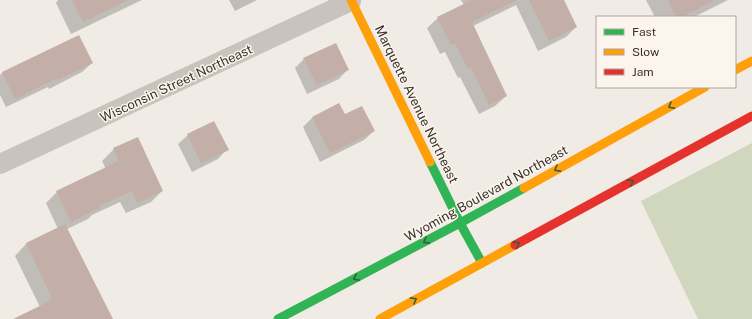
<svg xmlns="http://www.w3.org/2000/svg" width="752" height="319" viewBox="0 0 752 319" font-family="'Public Sans',sans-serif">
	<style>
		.green { fill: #d1d6bf }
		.shadow { fill: #0003 }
		.building { fill: #c3afa7 }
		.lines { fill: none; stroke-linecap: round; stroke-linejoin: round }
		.street { stroke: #c9c3be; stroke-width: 20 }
		.fast { stroke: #30b455; stroke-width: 9 }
		.slow { stroke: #ff9f0a; stroke-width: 9 }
		.jam { stroke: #e5322d; stroke-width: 9 }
		.oneway { stroke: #375e3a }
		.labels { text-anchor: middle; stroke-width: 3; stroke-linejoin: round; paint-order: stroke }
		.street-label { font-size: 13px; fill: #3b302b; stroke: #fbf5ee }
	</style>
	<rect width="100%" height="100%" fill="#f0ebe5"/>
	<polygon class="green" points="752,143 752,319 698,319 641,201"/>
	<g class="shadow">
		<polygon points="58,0 142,0 71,34 56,3"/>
		<polygon points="229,0 257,0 235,11"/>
		<polygon points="461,0 563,0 576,27 566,37 538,51 516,5 473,26 506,96 495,106 479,114 460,77 458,78 445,52 440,54 427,28 438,18 464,5"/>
		<polygon points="646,0 728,0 694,17 655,17"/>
		<polygon points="304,59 348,69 339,79 307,94 295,68"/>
		<polygon points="92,63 82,72 49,89 48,87 6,107 0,95 0,75 3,72"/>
		<polygon points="344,116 374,131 364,140 320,162 303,127 312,118"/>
		<polygon points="188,135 227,149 218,159 192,172 178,144"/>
		<polygon points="114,149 162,191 151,202 126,213 120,202 92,215 88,219 67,229 112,319 15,319 40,307 15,256 26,244 58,229 46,203 57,192 106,169 102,161"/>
	</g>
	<g class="building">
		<polygon points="72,0 128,0 83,22"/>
		<polygon points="472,0 517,0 472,22 507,96 489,105 471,67 468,69 455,43 451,45 437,17"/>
		<polygon points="529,0 564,0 577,27 549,41"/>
		<polygon points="668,0 715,0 682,17 676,17"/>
		<polygon points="79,35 93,63 58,80 57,78 15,99 2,72"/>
		<polygon points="336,43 349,70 317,85 303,58"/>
		<polygon points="339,103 345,114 362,106 375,131 330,153 312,117"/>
		<polygon points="214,121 229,150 201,163 187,134"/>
		<polygon points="138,137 163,191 137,203 132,191 99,206 100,208 71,222 56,191 119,161 113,148"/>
		<polygon points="65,224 113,319 13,319 50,301 49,300 52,298 26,243"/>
	</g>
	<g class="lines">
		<polyline class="street" points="0,164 351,1"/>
		<g class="fast">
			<polyline points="430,162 460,223 482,263"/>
			<polyline points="278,319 460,223 524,188"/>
		</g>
		<g class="slow">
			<polyline points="351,0 430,162"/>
			<polyline points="735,70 752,61"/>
			<polyline points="524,188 705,87"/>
			<polyline points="380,319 515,245"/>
		</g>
		<polyline class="jam" points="515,245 752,116"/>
	</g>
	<defs><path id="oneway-chevron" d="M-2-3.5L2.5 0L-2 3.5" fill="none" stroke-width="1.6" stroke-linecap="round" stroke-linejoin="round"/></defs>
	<g class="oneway">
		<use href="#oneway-chevron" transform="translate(671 106) rotate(151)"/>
		<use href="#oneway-chevron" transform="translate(557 169) rotate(151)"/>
		<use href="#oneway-chevron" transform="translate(631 182) rotate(-29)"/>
		<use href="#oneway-chevron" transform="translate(426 241) rotate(152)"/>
		<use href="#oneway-chevron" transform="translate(517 244) rotate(-29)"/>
		<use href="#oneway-chevron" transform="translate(356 278) rotate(152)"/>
		<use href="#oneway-chevron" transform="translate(414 300) rotate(-29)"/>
	</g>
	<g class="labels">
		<g class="street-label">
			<text transform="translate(176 83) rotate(-25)" y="5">Wisconsin Street Northeast</text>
			<text transform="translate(417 104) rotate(64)" y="5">Marquette Avenue Northeast</text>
			<text transform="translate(486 193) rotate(-29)" y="5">Wyoming Boulevard Northeast</text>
		</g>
	</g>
	<rect x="596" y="16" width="140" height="72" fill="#fbf5ee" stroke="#aea6a0"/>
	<rect x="604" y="29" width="20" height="6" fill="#30b455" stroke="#aea6a0"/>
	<text x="632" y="36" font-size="12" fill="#3b302b">Fast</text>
	<rect x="604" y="49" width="20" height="6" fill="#ff9f0a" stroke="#aea6a0"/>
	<text x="632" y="56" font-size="12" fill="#3b302b">Slow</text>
	<rect x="604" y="69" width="20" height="6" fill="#e5322d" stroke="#aea6a0"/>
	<text x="632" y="76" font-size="12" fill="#3b302b">Jam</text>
</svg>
